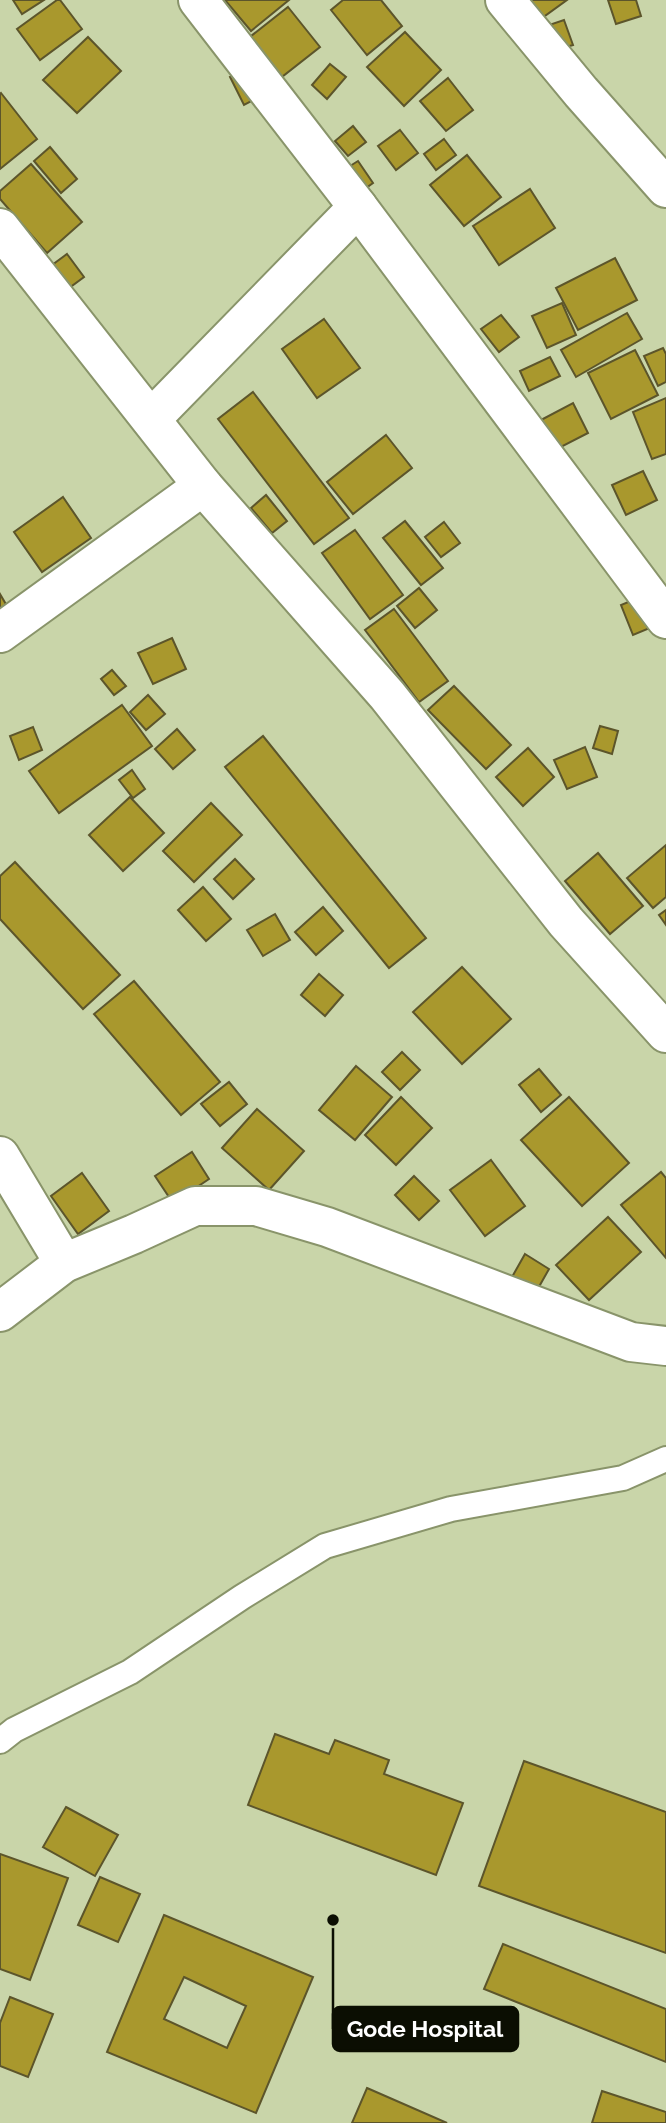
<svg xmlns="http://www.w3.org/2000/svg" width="666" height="2123" viewBox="0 0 666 2123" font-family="Raleway,sans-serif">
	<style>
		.building { fill: #a9982d; stroke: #5c552b; stroke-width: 2; fill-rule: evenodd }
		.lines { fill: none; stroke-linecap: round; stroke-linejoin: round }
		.service-casing { stroke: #89946a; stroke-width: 28 }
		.minor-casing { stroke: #89946a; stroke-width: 42 }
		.service { stroke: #fff; stroke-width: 24 }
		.minor { stroke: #fff; stroke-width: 38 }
		.leader { fill: none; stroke: #0b0e02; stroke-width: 2.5 }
		.callout-dot { fill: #0b0e02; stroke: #c9d5a9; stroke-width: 2.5 }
		.callout { fill: #0b0e02; stroke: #0b0e02; stroke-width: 2.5 }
		.callout-label { font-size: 23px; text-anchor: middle; font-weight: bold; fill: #fff }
	</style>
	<rect width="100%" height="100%" fill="#c9d5a9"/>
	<g class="building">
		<polygon points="13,0 44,0 22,14"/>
		<polygon points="57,0 60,0 82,29 40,60 17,29"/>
		<polygon points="225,0 289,0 251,31"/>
		<polygon points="343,0 381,0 402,26 367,55 331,10"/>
		<polygon points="529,0 567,0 542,18"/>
		<polygon points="608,0 636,0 641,16 616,24"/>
		<polygon points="288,7 320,47 278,80 246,40"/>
		<polygon points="564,20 573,45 552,51 543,27"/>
		<polygon points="405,32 441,70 404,106 367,67"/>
		<polygon points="88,37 121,71 77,113 43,80"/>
		<polygon points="256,64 270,91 244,105 230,77"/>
		<polygon points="330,64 346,77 327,99 312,85"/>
		<polygon points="448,78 473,110 446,131 420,101"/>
		<polygon points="1,93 37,139 0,169 0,94"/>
		<polygon points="353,126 366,142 348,156 335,141"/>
		<polygon points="400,130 418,153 396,170 378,146"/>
		<polygon points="444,139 456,155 436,170 424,154"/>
		<polygon points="50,147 77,179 61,193 34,161"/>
		<polygon points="467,155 501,197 464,226 430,185"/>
		<polygon points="358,161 373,183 355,196 339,173"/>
		<polygon points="31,164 82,222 47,253 0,199 0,191"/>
		<polygon points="530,189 555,228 499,265 473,226"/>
		<polygon points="67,254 84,277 65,291 48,268"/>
		<polygon points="615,258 637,300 578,330 556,288"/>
		<polygon points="562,303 576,335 547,348 532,316"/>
		<polygon points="627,313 642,339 576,377 561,350"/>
		<polygon points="501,315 519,337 499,352 481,329"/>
		<polygon points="324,319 360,368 317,398 282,349"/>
		<polygon points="663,348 666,354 666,382 658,386 644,356"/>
		<polygon points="635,350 658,395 611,419 588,373"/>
		<polygon points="550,357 560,376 529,391 520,371"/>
		<polygon points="253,392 349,518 314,544 218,419"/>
		<polygon points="666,398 666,454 652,459 633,412"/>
		<polygon points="573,403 588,433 557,449 541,420"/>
		<polygon points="386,435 412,468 353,514 327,482"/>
		<polygon points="643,471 657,500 626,515 612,485"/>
		<polygon points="266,495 287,521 272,533 251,508"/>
		<polygon points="63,497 91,538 42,572 14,532"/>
		<polygon points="405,521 443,568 421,585 383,538"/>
		<polygon points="444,522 460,543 441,557 425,537"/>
		<polygon points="355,530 403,595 370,619 322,553"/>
		<polygon points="419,588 437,610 415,628 397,606"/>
		<polygon points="0,594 7,606 0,611"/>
		<polygon points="645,595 657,625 633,635 621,605"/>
		<polygon points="394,609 448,681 419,702 365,630"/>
		<polygon points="172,638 186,669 153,684 138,653"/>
		<polygon points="112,670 126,686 114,695 101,679"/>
		<polygon points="454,686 511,745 486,769 428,710"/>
		<polygon points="148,695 165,714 146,730 130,712"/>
		<polygon points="122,705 152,746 59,813 29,771"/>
		<polygon points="600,726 618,731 612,754 593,748"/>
		<polygon points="33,727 42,750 19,760 10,736"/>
		<polygon points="177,729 195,750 173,769 155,749"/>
		<polygon points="263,736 426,938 389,968 225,767"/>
		<polygon points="585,747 597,777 567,789 554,760"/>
		<polygon points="528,748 554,777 523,806 496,777"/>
		<polygon points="132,770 145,789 133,798 119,780"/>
		<polygon points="130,797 164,833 123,871 89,835"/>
		<polygon points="211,803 242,835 194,882 163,851"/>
		<polygon points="666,845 666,897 653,908 627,878"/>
		<polygon points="598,853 643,906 610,934 565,881"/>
		<polygon points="235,859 254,879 233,899 214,879"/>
		<polygon points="15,862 120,975 83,1009 0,919 0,876"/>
		<polygon points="203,887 231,919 206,941 178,910"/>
		<polygon points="323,907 343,931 316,955 295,932"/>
		<polygon points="666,910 666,925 659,915"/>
		<polygon points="275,914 290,940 263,956 247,930"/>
		<polygon points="462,967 511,1019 462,1064 413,1012"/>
		<polygon points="319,974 343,995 325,1016 301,995"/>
		<polygon points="134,981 220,1082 181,1115 94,1014"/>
		<polygon points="402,1052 420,1070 400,1090 382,1072"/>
		<polygon points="356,1066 392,1097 355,1140 319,1110"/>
		<polygon points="539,1069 561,1095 541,1112 519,1085"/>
		<polygon points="229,1082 247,1104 220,1126 201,1104"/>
		<polygon points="401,1097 432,1128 396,1165 365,1135"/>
		<polygon points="569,1097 629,1163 582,1206 521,1140"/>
		<polygon points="257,1109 304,1151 269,1190 222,1148"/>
		<polygon points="192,1152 209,1179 173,1203 155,1176"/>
		<polygon points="491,1160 525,1206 485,1236 450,1190"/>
		<polygon points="661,1172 666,1178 666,1258 621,1205"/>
		<polygon points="82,1173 109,1211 78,1234 51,1196"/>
		<polygon points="414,1176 439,1201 419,1220 395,1195"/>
		<polygon points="608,1217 641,1252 589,1300 556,1265"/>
		<polygon points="525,1254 549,1269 536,1292 512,1277"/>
		<polygon points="275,1734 329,1754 335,1740 389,1760 384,1774 463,1803 436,1875 248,1805"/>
		<polygon points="524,1761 666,1812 666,1953 479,1886"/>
		<polygon points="66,1807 118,1835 95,1876 43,1847"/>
		<polygon points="0,1854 68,1878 30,1980 0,1969"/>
		<polygon points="100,1877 140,1894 118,1942 78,1925"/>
		<path d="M164,1915L313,1977L256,2113L107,2052ZM184,1977L246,2006L227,2048L164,2019Z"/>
		<polygon points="503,1944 666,2009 666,2062 484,1989"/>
		<polygon points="10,1997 53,2014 28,2077 0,2066 0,2023"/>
		<polygon points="367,2088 447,2123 352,2123"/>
		<polygon points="602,2091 666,2112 666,2123 592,2123"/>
	</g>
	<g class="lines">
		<g class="service-casing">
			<polyline id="service" points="0,1741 14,1730 130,1672 242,1597 325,1546 451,1509 623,1478 666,1459"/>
		</g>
		<g class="minor-casing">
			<g id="minor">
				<polyline points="198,0 358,207 666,619"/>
				<polyline points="505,0 581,92 666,188"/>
				<polyline points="0,228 203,486 387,695 566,922 666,1033"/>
				<polyline points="151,419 358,207"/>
				<polyline points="0,633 203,486"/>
				<polyline points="0,1156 64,1263"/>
				<polyline points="0,1312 64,1263 134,1234 195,1206 256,1206 327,1227 631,1342 666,1346"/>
			</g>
		</g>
		<use href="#service" class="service"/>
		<use href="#minor" class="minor"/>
	</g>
	<path class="leader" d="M333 1920L333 2029"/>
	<circle class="callout-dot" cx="333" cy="1920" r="7"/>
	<rect class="callout" x="333" y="2007" width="185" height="44" rx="7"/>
	<g class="callout-label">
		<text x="425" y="2037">Gode Hospital</text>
	</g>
</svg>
